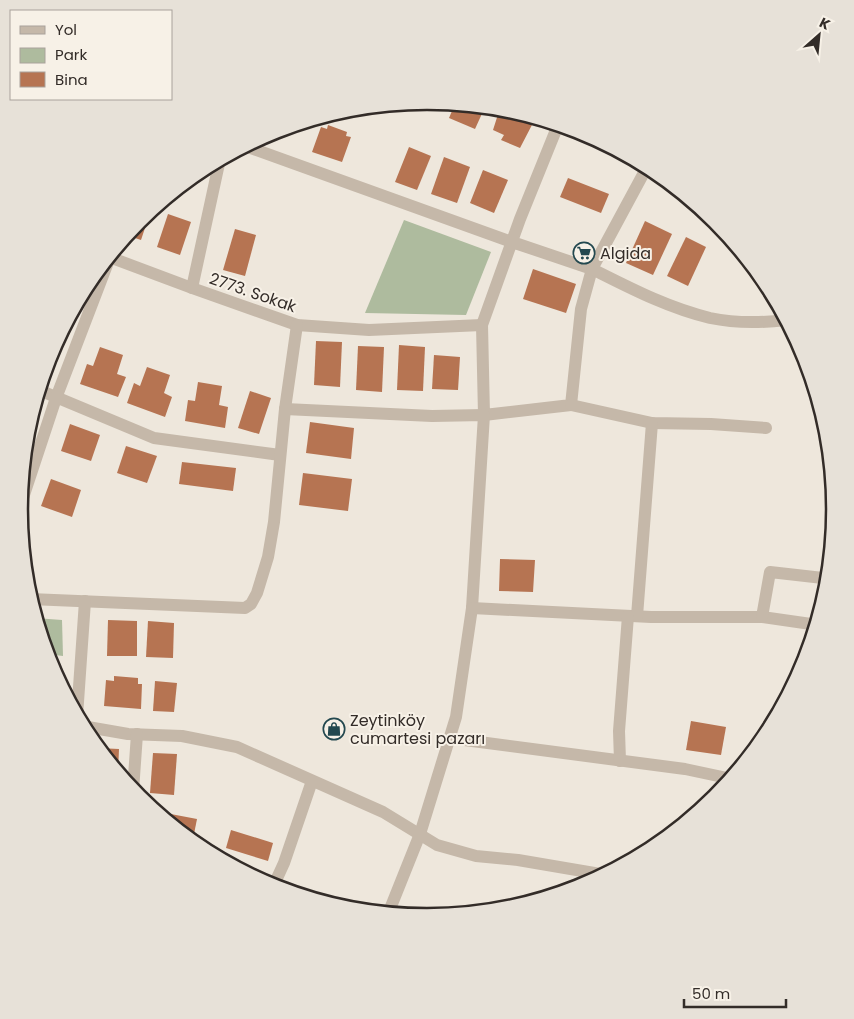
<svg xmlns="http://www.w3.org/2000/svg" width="854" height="1019" viewBox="0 0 854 1019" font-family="Poppins,sans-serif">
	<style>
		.green { fill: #aebb9e }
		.building { fill: #b67452 }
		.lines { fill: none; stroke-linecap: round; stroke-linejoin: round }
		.street { stroke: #c5b8a9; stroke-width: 12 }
		.labels { text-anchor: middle; stroke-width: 4; stroke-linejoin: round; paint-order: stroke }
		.poi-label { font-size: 16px; fill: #332c28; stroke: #f7f1e7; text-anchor: start }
		.street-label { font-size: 16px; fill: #332c28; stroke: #f7f1e7 }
		.rim { fill: none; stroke: #332c28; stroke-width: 2.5 }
	</style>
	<rect width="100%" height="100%" fill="#eee7dc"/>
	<g class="green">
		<polygon points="404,220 491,252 466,315 365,313"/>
		<polygon points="35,618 62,620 63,656 46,654"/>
	</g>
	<g class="building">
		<polygon points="427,101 437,102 435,111 411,105 411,103"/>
		<polygon points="455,104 485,107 475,129 449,118"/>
		<polygon points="500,108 534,117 534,121 520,148 501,140 504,135 493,130"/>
		<polygon points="328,125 347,132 346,136 351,137 342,162 312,152 321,127 327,129"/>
		<polygon points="409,147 431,156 417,190 395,182"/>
		<polygon points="444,157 470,167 457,203 431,194"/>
		<polygon points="483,170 508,180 494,213 470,203"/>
		<polygon points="196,173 192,186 184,183"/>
		<polygon points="568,178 609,194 601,213 560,197"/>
		<polygon points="151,210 141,240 126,235 139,221"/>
		<polygon points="168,214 191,222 180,255 157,247"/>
		<polygon points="645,221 672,234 653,275 626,263"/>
		<polygon points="235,229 256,235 245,276 223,270"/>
		<polygon points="686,237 706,247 688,286 667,276"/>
		<polygon points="533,269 576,284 566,313 523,299"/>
		<polygon points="59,336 60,336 55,349 53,348"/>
		<polygon points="316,341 342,342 340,387 314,385"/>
		<polygon points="399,345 425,347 423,391 397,390"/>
		<polygon points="358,346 384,347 382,392 356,390"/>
		<polygon points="100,347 123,355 117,374 126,377 118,397 80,384 87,364 93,366"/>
		<polygon points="434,355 460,357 458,390 432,389"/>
		<polygon points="147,367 170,375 164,393 172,397 165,417 127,403 134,383 140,386"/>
		<polygon points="198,382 222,386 219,405 228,407 225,428 185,421 188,400 195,401"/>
		<polygon points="250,391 271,398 259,434 238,428"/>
		<polygon points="310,422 354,428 351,459 306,453"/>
		<polygon points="70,424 100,435 91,461 61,451"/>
		<polygon points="126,446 157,456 147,483 117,473"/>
		<polygon points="182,462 236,468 233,491 179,484"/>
		<polygon points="303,473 352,479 348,511 299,505"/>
		<polygon points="51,479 81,490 72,517 41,506"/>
		<polygon points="500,559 535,560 533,592 499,591"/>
		<polygon points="108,620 137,621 137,656 107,656"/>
		<polygon points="148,621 174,623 173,658 146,657"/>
		<polygon points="48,660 52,661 53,671 50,665"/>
		<polygon points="114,676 138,678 138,684 142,684 141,709 104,706 106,680 114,681"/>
		<polygon points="155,681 177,683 174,712 153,711"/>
		<polygon points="691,721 726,727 721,755 686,750"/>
		<polygon points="98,748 119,749 118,773 116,771"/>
		<polygon points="153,753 177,754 174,795 150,793"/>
		<polygon points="155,811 197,819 193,839 186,838"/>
		<polygon points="231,830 273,843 268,861 226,848"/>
	</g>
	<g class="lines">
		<g class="street">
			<polyline points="245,146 512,242 592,269 581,309 571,405 484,415 482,325 520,219 558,125"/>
			<path d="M647,167L592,269C630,288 668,308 710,318C734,323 761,323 786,320"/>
			<polyline points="109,257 192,288 297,325 369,330 482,325"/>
			<polyline points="192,288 220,159"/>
			<polyline points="39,390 154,438 280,455"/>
			<polyline points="571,405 652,423 711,424 766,428"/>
			<polyline points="285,409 432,416 484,415 472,608 456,717 420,834 388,914"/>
			<polyline points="19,510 56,398 110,257"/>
			<polyline points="30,599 245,608 251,604 257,593 268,557 274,522 285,409 297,325"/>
			<polyline points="472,608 651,617 762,617 811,624 816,626"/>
			<polyline points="637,616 652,423"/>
			<polyline points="762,617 770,572 823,578 829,571"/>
			<polyline points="77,716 85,601"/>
			<polyline points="82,726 128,734 182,736 237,747 383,812 437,845 476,856 518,860 606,875"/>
			<polyline points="449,738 685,769 732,779"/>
			<polyline points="620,761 619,731 628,616"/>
			<polyline points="133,791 137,734"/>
			<polyline points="273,887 284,863 312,781"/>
		</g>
	</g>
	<defs>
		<g id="supermarket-ring" transform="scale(1.125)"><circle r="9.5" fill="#f7f1e7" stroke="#23484f" stroke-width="1.5"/><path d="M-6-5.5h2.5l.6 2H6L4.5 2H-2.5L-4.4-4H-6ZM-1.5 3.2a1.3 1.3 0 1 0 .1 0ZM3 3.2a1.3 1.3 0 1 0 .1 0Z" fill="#23484f"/></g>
		<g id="shop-ring" transform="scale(1.125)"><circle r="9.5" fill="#f7f1e7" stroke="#23484f" stroke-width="1.5"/><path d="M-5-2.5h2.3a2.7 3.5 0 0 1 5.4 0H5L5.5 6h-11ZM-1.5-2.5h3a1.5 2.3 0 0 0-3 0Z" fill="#23484f"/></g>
	</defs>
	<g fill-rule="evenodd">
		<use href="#supermarket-ring" x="584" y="253"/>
		<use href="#shop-ring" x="334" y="729"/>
	</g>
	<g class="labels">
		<g class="poi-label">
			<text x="600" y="259">Algida</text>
			<text x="350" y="726">Zeytinköy<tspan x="350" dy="18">cumartesi pazarı</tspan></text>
		</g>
		<g class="street-label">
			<text transform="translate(253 292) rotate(19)" y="6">2773. Sokak</text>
		</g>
	</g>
	<path d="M0 0H854V1019H0ZM28 509a399 399 0 1 1 798 0a399 399 0 1 1-798 0Z" fill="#e7e1d8" fill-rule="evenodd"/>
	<path class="rim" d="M28 509a399 399 0 1 1 798 0a399 399 0 1 1-798 0Z"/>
	<rect x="10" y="10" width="162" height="90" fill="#f7f1e7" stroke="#a9a29b"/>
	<rect x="20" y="26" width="25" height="8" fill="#c5b8a9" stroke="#a9a29b"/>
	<text x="55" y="35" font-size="15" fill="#332c28">Yol</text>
	<rect x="20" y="48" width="25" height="15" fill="#aebb9e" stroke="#a9a29b"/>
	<text x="55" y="60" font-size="15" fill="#332c28">Park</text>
	<rect x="20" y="72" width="25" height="15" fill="#b67452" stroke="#a9a29b"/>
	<text x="55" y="85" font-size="15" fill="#332c28">Bina</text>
	<g transform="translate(819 35) rotate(27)" stroke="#f7f1e7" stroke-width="4" paint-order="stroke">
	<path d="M0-4L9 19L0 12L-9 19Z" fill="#332c28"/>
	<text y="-8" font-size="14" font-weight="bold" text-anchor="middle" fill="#332c28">K</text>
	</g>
	<path d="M684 999v8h102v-8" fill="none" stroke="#332c28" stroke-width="2.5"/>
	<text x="692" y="999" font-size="15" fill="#332c28" stroke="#f7f1e7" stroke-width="4" paint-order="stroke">50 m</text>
</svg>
